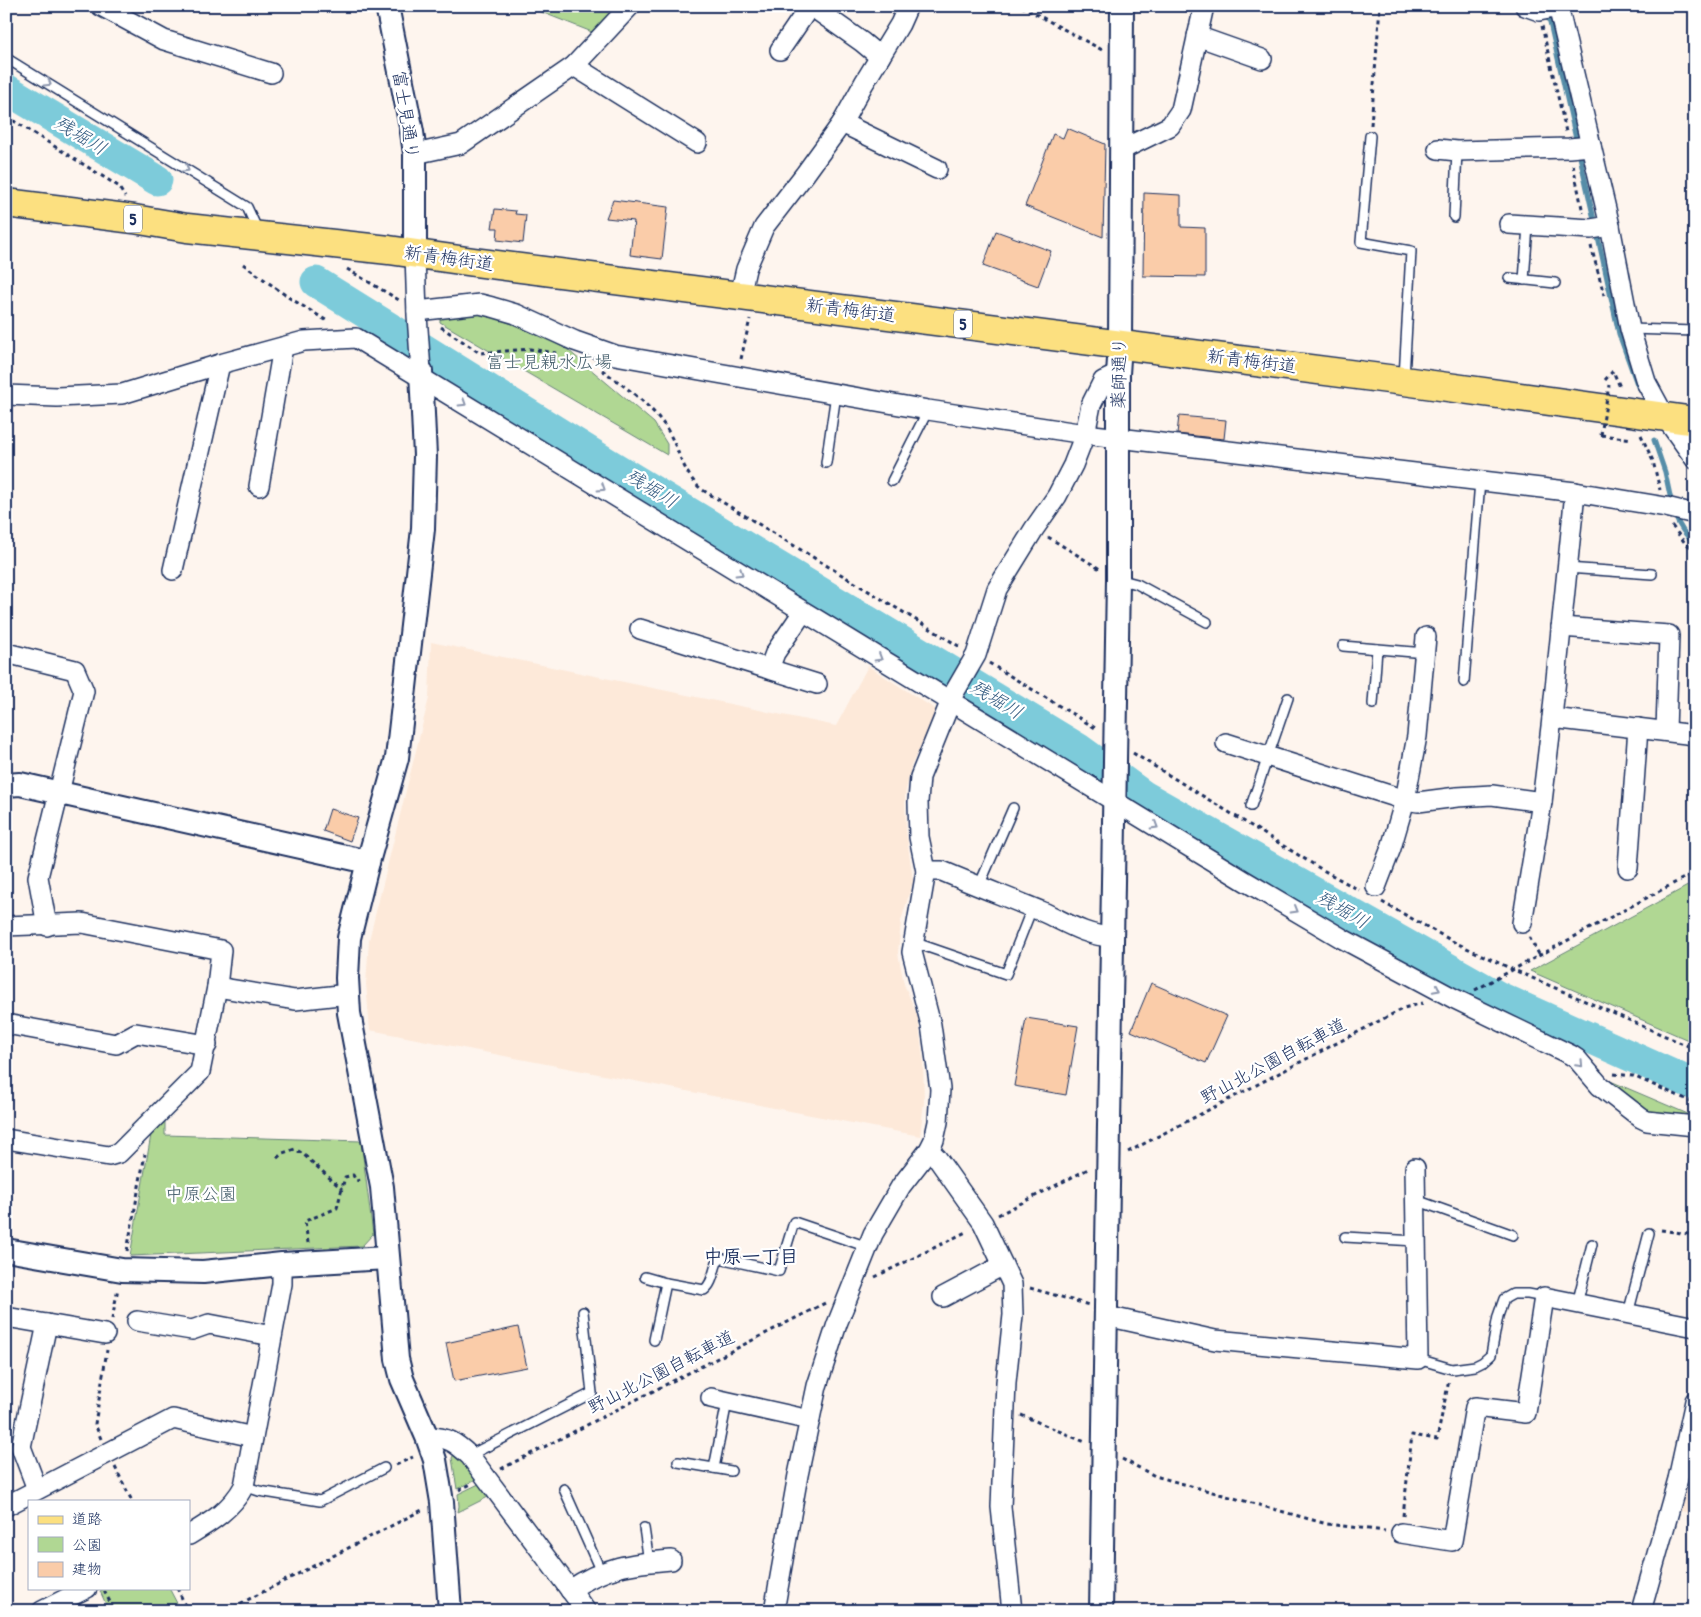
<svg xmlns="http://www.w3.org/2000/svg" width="1701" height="1617" viewBox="0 0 1701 1617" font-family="'Patrick Hand','Klee One',sans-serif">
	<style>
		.built { fill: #fde9d9 }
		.green { fill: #b0d793; stroke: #668378 }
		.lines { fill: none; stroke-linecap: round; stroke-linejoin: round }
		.stream { stroke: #568da8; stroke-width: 5 }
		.river { stroke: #7dcbda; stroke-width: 31 }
		.building { fill: #facca9; stroke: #1b2f5e }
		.service-casing { stroke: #1b2f5e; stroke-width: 12 }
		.minor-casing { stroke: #1b2f5e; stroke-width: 22 }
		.tertiary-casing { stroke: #1b2f5e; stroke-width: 26 }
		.primary-casing { stroke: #1b2f5e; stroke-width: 31 }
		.path { stroke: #1b2f5e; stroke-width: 3; stroke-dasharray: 4 4; stroke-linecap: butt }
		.service { stroke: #fff; stroke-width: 9 }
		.minor { stroke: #fff; stroke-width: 19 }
		.tertiary { stroke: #fff; stroke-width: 22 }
		.primary { stroke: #fce080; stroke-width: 28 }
		.path-bridge { stroke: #1b2f5e; stroke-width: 3; stroke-dasharray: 4 4; stroke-linecap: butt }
		.oneway { stroke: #8d97ae }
		.labels { text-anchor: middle; stroke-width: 4.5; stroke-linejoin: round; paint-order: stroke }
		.shield { fill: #fff; stroke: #5f6d8e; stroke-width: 1 }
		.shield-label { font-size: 16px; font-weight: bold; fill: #1b2f5e }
		.street-label { font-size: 18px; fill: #1b2f5e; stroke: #fff }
		.park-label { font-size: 18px; fill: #48616e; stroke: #fff }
		.water-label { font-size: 19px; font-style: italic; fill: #385e83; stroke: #fff }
		.neighbourhood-label { font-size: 19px; font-weight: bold; fill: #1b2f5e; stroke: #fff }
	</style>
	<rect width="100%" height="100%" fill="#fef5ee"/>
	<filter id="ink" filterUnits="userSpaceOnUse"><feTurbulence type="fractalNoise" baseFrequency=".02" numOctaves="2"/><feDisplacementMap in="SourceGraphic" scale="10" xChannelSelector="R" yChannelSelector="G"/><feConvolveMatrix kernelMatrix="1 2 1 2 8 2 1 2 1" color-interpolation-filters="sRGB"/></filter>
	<g filter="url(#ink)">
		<g class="built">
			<polygon points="431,642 836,726 868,666 938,711 911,766 905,795 906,830 913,881 901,921 898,953 904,984 918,1017 923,1059 924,1102 920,1136 370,1030 366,984 369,940 429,698"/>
			<polygon points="1695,1438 1695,1514 1676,1510"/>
		</g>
		<g class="green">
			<polygon points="526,6 623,6 597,34"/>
			<polygon points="485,314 537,333 568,350 654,423 667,444 667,455 440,322 440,317"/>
			<polygon points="1695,882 1695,1043 1530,971"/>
			<polygon points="1608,1080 1695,1117 1652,1116 1606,1081"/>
			<polygon points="165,1120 165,1135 361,1141 373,1234 362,1246 130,1256 151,1135"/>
			<polygon points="454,1454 480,1477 457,1489 452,1458"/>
			<polygon points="485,1481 494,1494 458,1512 459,1506 458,1494"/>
			<polygon points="105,1588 169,1588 181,1611 109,1611 100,1591"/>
		</g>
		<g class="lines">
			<g class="stream">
				<polyline points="1546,14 1550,23 1595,224"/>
				<polyline points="1597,233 1619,334 1638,387"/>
				<polyline points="1654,440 1665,472 1672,505"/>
				<path d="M1674,513C1678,524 1685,536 1695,543"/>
			</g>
			<g class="river">
				<polyline points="6,89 157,180"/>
				<polyline points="316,282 607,463 1079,749 1144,796 1499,997 1695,1085"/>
			</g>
		</g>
		<g class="building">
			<polygon points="1067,128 1105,144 1103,237 1025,206 1053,134 1063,138"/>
			<polygon points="1144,193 1181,195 1181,227 1205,228 1205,277 1143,276"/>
			<polygon points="613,200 668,207 662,259 630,255 634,221 606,218"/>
			<polygon points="495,209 516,211 515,214 526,215 523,243 497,240 498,228 492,228"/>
			<polygon points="996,231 1051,251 1038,286 983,266"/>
			<polygon points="1179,416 1226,420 1224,439 1177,434"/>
			<polygon points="330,809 358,818 350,841 323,831"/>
			<polygon points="1151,983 1227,1016 1206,1063 1131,1031"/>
			<polygon points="1026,1018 1078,1026 1066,1095 1014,1086"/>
			<polygon points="518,1327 527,1367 454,1381 446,1343"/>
		</g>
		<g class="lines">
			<g class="service-casing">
				<g id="service">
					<polyline points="6,58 247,207 258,231"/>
					<polyline points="1370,136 1361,242 1411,251 1404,378"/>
					<polyline points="1454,217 1457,151"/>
					<polyline points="1509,278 1555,283"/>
					<polyline points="1524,280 1528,226"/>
					<polyline points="1630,329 1695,331"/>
					<polyline points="826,463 836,394"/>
					<polyline points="892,481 928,410"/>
					<polyline points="1567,568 1652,574"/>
					<polyline points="1118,579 1137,584 1207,622"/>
					<polyline points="1343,646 1425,653"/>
					<polyline points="1464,682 1480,481"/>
					<polyline points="1373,704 1377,649"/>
					<polyline points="1251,806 1288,698"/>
					<polyline points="979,886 1013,808"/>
					<polyline points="913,942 1006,974 1032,908"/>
					<polyline points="1416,1200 1513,1235"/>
					<polyline points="1345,1237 1416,1241"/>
					<path d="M645,1277L666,1283L704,1290C714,1283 713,1268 719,1258L779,1271L794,1222L868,1247"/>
					<polyline points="1577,1304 1592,1244"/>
					<polyline points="1628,1314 1649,1233"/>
					<polyline points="654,1340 666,1283"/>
					<polyline points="1418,1359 1452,1369 1475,1366 1483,1362 1491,1355 1498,1316 1504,1299 1513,1294 1528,1294 1544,1297"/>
					<polyline points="470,1456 478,1451 592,1393 583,1312"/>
					<polyline points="678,1462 731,1471"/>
					<polyline points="714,1468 727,1402"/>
					<polyline points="244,1486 259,1491 320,1501 384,1468"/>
					<polyline points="564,1489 601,1572"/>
					<polyline points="644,1528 649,1562"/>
				</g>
			</g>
			<g class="minor-casing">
				<g id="minor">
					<polyline points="101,6 164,40 271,73"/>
					<polyline points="811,6 862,42 880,57"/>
					<polyline points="1525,6 1539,11 1559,7"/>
					<polyline points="1558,6 1610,226 1630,329 1646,382 1665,417 1695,459"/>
					<polyline points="1197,36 1262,59"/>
					<polyline points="780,50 810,6"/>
					<polyline points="574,66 697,143"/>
					<polyline points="842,123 937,169"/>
					<polyline points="1438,149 1457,151 1569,148 1591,146"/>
					<polyline points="1121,150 1170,126 1181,110 1204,6"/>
					<polyline points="415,154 461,144 574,66 630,6"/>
					<polyline points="1509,224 1591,229 1610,226"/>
					<polyline points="415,254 417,315 421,371"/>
					<polyline points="740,295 746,269 764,227 805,174 842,123 864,83 900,24 908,6"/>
					<polyline points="417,311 480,304 492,307 516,314 575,341 615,355 928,410 1085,434 1575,492 1666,507 1695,514"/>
					<polyline points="6,395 57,397 122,394 220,364 304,341 356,338 1245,881 1343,939 1453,998 1571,1055 1577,1059 1600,1086 1641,1118 1647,1121 1695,1126"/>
					<polyline points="259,486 283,347"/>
					<polyline points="1575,492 1552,718 1695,735"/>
					<polyline points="173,570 220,364"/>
					<polyline points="1561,627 1669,635 1666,731"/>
					<polyline points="640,629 817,684"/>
					<polyline points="6,653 75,670 84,691 38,877 47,926"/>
					<polyline points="769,669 775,653 803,612"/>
					<polyline points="1226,743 1405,800 1418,802 1457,797 1492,795 1542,802"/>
					<polyline points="1628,868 1638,728"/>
					<path d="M926,871H942C975,885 1009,898 1043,912C1065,922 1086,936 1112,937"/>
					<polyline points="1376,887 1391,848 1405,800 1417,736 1426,637"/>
					<polyline points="1522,923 1542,802 1552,718"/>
					<polyline points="6,926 82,923 221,950 217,987 200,1072 119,1153 109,1156 6,1139"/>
					<polyline points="217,987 295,1000 348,994"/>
					<polyline points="6,1024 116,1044 136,1033 207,1045"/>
					<polyline points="929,1150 937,1158 983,1223 1012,1284 1013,1315 1006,1382 1001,1507 1012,1611"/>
					<polyline points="943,1297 1003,1265"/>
					<polyline points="1106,1316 1215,1340 1418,1359 1415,1168"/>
					<polyline points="6,1317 105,1334"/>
					<polyline points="137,1321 192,1330 209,1324 272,1336"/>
					<polyline points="711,1398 810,1420"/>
					<path d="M427,1437C448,1437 455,1442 470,1456L586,1611"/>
					<polyline points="37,1489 21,1447 47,1324"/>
					<polyline points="6,1506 173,1419 253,1437"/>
					<polyline points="1401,1533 1452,1541 1475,1407 1526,1413 1544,1297 1695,1327"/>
					<path d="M189,1535C211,1522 232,1509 244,1486L282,1284V1264"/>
					<path d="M570,1590C603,1567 632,1563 671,1560"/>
					<polyline points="42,1611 87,1588"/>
					<polyline points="774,1611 798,1475 817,1386 837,1324 873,1234 901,1186 929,1150 934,1140 938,1122 940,1089 931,1025 912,952 926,871 919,837 918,802 920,777 954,693 976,655 997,589 1034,529 1057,496 1073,465 1085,434 1091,405 1103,381 1118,374"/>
					<polyline points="1641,1611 1678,1479 1695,1401"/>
				</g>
			</g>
			<g class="tertiary-casing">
				<g id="tertiary">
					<polyline points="387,6 412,132 415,154 415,254"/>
					<polyline points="421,371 425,456 423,529 397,758 368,862 349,938 347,978 349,1013 382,1187 397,1359 402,1379 427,1437 435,1460 442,1502 450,1611"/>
					<polyline points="6,785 20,784 368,862"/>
					<polyline points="6,1250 122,1270 203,1272 282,1264 387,1258"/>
					<polyline points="1101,1611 1118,579 1118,374 1120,344 1122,6"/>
				</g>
			</g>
			<g class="primary-casing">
				<polyline id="primary" points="6,203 134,219 187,228 389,250 474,262 1404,381 1695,421"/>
			</g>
			<g class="path">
				<polyline points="1021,6 1104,51"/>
				<polyline points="1542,26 1566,132"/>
				<polyline points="6,116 118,186 125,197"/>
				<polyline points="1371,125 1380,6"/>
				<polyline points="1573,165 1583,213"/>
				<polyline points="1591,246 1604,295"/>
				<polyline points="243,264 288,297 329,322"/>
				<polyline points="347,269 399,300"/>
				<polyline points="441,327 480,353 530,349 556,353"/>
				<polyline points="741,359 750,319"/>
				<path d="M602,370C624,386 649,403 665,426C679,447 681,471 701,489L962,648"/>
				<polyline points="1605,380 1613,371 1620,387 1618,387"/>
				<polyline points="1601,435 1632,439"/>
				<polyline points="1641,435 1653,461 1660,490"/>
				<polyline points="1672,526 1685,543 1695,550"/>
				<polyline points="1048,537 1100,569"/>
				<polyline points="989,663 1097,729"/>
				<polyline points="1133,753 1321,869 1359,890"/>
				<polyline points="1382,902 1456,943 1514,970 1695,1049"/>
				<polyline points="1529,937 1540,956"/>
				<polyline points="1475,990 1695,872"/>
				<polyline points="1614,1074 1633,1076 1695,1103"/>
				<polyline points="1128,1152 1404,1008 1423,1003"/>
				<polyline points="277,1158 283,1153 295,1149 303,1154 342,1189"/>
				<polyline points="998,1215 1090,1168"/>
				<polyline points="1661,1230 1695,1235"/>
				<polyline points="308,1243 305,1221 337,1208 345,1177 353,1175 356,1181 362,1180"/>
				<polyline points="127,1251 145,1154"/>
				<polyline points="875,1277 968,1231"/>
				<polyline points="1030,1288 1089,1305"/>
				<polyline points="112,1319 118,1288"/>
				<polyline points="1021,1415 1085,1442"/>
				<polyline points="101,1439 95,1424 107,1350"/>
				<polyline points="1122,1459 1155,1476 1327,1524 1385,1531"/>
				<polyline points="396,1465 413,1457"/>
				<polyline points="115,1467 132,1501"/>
				<polyline points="501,1469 827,1302"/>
				<polyline points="459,1490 471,1484"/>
				<polyline points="1403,1516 1412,1435 1437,1439 1449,1380"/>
				<polyline points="177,1588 188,1611"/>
				<polyline points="104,1591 115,1611"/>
				<polyline points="226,1611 424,1509"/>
			</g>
			<use href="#service" class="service"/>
			<use href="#minor" class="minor"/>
			<use href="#tertiary" class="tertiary"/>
			<use href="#primary" class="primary"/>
			<polyline class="path-bridge" points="1601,435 1609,385"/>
		</g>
		<defs><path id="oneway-chevron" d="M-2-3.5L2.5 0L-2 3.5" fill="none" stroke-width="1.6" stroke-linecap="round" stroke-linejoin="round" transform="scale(1.25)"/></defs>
		<g class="oneway">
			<use href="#oneway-chevron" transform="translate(48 83) rotate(32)"/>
			<use href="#oneway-chevron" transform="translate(186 169) rotate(32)"/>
			<use href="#oneway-chevron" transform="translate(463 403) rotate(32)"/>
			<use href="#oneway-chevron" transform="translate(602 488) rotate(32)"/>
			<use href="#oneway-chevron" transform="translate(740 573) rotate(32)"/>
			<use href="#oneway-chevron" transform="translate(879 658) rotate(31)"/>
			<use href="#oneway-chevron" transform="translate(1155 826) rotate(31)"/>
			<use href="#oneway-chevron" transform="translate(1295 910) rotate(30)"/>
			<use href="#oneway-chevron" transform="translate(1437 989) rotate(28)"/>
			<use href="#oneway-chevron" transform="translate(1580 1064) rotate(47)"/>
		</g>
	</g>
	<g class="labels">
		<g class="shield">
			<rect x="124" y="205.5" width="18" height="27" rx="4"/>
			<rect x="954" y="310.5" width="18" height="27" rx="4"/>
		</g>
		<g class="shield-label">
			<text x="133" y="225">5</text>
			<text x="963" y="330">5</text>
		</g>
		<g class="street-label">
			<text transform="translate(406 115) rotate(81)" y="6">富士見通り</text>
			<text transform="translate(449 258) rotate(8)" y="6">新青梅街道</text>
			<text transform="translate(851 310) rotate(7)" y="6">新青梅街道</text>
			<text transform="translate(1252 361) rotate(7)" y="6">新青梅街道</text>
			<text transform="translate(1119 373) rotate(-89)" y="6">薬師通り</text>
			<text transform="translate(1273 1061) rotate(-28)" y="6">野山北公園自転車道</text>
			<text transform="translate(661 1372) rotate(-27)" y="6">野山北公園自転車道</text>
		</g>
		<g class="park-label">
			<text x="549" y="368">富士見親水広場</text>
			<text x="201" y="1200">中原公園</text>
		</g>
		<g class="water-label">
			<text transform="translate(81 135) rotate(31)" y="7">残堀川</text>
			<text transform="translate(652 488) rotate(31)" y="7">残堀川</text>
			<text transform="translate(997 699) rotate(31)" y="7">残堀川</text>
			<text transform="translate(1343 909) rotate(30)" y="7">残堀川</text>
		</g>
		<g class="neighbourhood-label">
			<text x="751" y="1263">中原一丁目</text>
		</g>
	</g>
	<rect width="1701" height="1617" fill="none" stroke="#fff" stroke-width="25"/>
	<rect x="12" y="12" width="1676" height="1592" fill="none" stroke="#1b2f5e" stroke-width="2" filter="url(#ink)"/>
	<rect x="28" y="1500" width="162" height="90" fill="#ffffff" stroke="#a4acbf"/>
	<rect x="38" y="1516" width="25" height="8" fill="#fce080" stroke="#a4acbf"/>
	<text x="72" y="1524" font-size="15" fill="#1b2f5e">道路</text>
	<rect x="38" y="1537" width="25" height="15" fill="#b0d793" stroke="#a4acbf"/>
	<text x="72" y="1550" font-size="15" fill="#1b2f5e">公園</text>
	<rect x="38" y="1562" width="25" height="15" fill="#facca9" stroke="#a4acbf"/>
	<text x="72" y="1574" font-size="15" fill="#1b2f5e">建物</text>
</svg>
